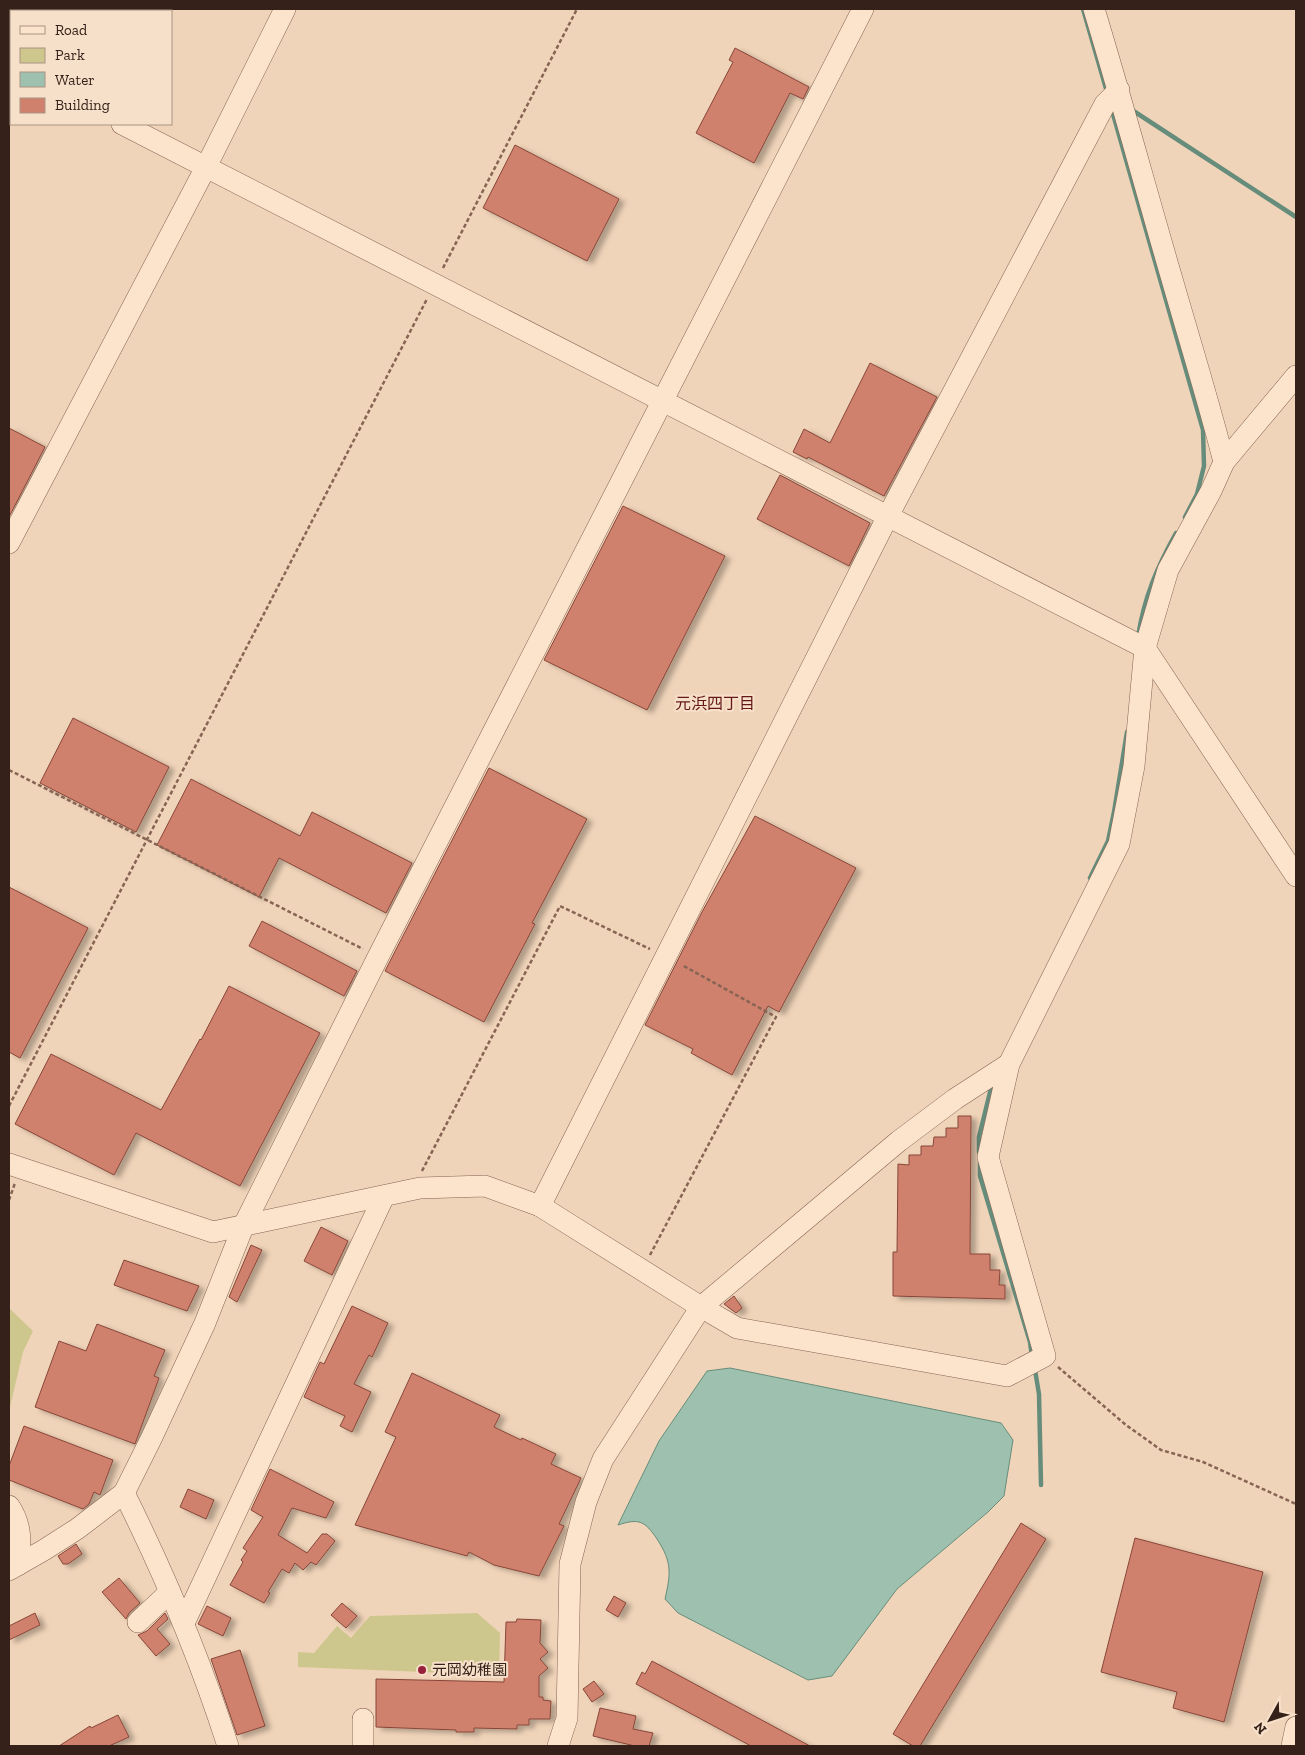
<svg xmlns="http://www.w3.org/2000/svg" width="1305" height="1755" viewBox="0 0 1305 1755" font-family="'Zilla Slab','Noto Sans JP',serif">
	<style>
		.green { fill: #cec78d }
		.water { fill: #9ec0af; stroke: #668d7b }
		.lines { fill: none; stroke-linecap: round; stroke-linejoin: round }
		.stream { stroke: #668d7b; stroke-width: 4.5 }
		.building { fill: #d0816d; stroke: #874638; filter: url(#shadow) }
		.minor-casing { stroke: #876453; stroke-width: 22 }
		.path { stroke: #876453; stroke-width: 2.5; stroke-dasharray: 4 2.5; stroke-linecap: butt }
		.minor { stroke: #fbe3cc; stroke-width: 21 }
		.poi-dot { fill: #98203b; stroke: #f7e0c9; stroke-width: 2 }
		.labels { text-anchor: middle; stroke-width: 4; stroke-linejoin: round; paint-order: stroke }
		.poi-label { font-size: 15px; fill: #352119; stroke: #f7e0c9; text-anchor: start }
		.neighbourhood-label { font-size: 16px; fill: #631717; stroke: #f7e0c9 }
	</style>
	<defs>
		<filter id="shadow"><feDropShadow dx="5.5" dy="3" stdDeviation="2.5" flood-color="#0004"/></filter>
	</defs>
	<rect width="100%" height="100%" fill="#f0d4b9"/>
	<g class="green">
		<polygon points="9,1308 33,1331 23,1352 9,1411"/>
		<polygon points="477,1613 500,1633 499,1675 298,1667 298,1652 314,1653 337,1626 351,1638 370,1616"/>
	</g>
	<path class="water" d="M730,1368L1001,1423L1013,1440L1004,1496L988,1512L897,1589L832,1676L808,1680L678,1613L665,1599C671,1573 672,1562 657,1539C645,1521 639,1518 618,1525L659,1441L707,1371Z"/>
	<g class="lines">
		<g class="stream">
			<polyline points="1083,9 1107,92"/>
			<polyline points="1111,107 1203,430 1204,466 1197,494 1185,517"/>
			<polyline points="1132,110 1296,217"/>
			<path d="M1138,637C1144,598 1157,567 1176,533"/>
			<polyline points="1090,878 1108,841 1114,812 1127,732"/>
			<polyline points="979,1152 979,1137 992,1084"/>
			<polyline points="980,1162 980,1176 1030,1342 1032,1357"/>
			<polyline points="1035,1370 1039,1394 1041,1485"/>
		</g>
	</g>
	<g class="building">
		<polygon points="735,48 809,87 803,99 790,93 754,163 696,133 733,62 729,60"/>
		<polygon points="515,145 619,199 587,261 483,208"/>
		<polygon points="870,363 937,397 884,496 808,457 807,459 793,452 804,429 830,443"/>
		<polygon points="9,428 45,447 9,517"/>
		<polygon points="780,475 870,523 849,566 757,519"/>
		<polygon points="623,506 725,556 647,710 544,660"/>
		<polygon points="73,718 169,767 136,832 40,783"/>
		<polygon points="489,768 587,819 532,923 535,924 484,1022 385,971"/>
		<polygon points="191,779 300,836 312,812 412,863 386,913 279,858 259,897 157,845"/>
		<polygon points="755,816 856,868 779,1012 768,1006 732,1075 691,1053 693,1049 645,1025 702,912"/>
		<polygon points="9,887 88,928 20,1058 9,1052"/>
		<polygon points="262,921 357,971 344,996 249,946"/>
		<polygon points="229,986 320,1033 240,1186 136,1133 114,1175 15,1124 51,1054 161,1110 200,1039 201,1040"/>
		<polygon points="958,1116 971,1116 970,1254 990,1254 990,1270 1000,1270 999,1285 1005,1285 1005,1299 893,1296 893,1252 897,1252 898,1164 909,1165 909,1155 921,1155 921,1146 933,1146 934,1137 946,1137 946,1128 958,1128"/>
		<polygon points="321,1227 348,1241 332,1275 304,1261"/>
		<polygon points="251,1245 262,1250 237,1302 229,1297"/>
		<polygon points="124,1260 199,1286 187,1311 114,1285"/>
		<polygon points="734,1296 742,1308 736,1313 724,1304"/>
		<polygon points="352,1306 388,1323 372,1357 369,1355 354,1384 371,1392 352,1432 340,1426 345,1416 304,1397 320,1362 324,1364"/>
		<polygon points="97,1324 165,1350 154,1376 159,1378 135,1444 35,1407 59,1341 86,1351"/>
		<polygon points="412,1373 500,1415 494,1427 521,1440 522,1438 556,1454 551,1464 581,1478 559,1524 564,1526 539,1576 494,1565 469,1552 467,1556 355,1525 396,1437 385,1432"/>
		<polygon points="24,1426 113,1460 100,1495 94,1492 89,1504 83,1509 9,1480 9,1466"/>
		<polygon points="270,1469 334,1502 326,1518 292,1508 278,1535 307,1553 322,1534 327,1534 335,1541 316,1565 311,1562 303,1570 295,1563 289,1573 282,1569 268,1592 270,1593 264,1603 230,1585 243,1562 241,1560 247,1551 243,1548 263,1517 251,1510"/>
		<polygon points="188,1489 214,1500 206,1519 180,1507"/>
		<polygon points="1021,1523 1046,1539 920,1746 913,1746 893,1734"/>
		<polygon points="1135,1538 1263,1572 1224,1722 1173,1708 1177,1692 1101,1672"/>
		<polygon points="76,1544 82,1554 68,1564 63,1564 58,1556"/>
		<polygon points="119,1578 140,1603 129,1613 126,1619 102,1592"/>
		<polygon points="614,1596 626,1603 618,1617 606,1610"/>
		<polygon points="342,1603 357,1616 346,1628 331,1615"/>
		<polygon points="207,1606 231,1618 223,1636 198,1624"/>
		<polygon points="35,1613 40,1625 9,1640 9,1626"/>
		<polygon points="165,1613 168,1619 157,1629 170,1644 156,1656 138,1635 147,1631"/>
		<polygon points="517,1619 541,1620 540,1643 548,1652 540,1659 548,1668 539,1676 539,1697 543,1697 543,1700 551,1701 550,1719 529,1719 529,1725 517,1725 517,1729 474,1728 474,1732 456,1732 456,1730 376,1727 376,1679 504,1682 506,1622 516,1622"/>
		<polygon points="240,1650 265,1726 237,1735 211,1659"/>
		<polygon points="652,1661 810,1746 751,1746 636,1684 642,1672 645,1674"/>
		<polygon points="594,1681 604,1694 592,1702 583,1689"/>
		<polygon points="600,1708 636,1716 633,1729 653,1733 649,1746 635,1746 593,1736"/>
		<polygon points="118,1715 129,1737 109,1746 59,1746 90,1726 91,1728"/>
	</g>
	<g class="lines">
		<g class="minor-casing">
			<g id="minor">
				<path d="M1094,9C1122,101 1147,194 1174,286C1191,345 1209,403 1224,462"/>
				<polyline points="9,66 11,67"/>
				<polyline points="122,124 1145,648 1296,876"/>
				<polyline points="9,543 206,167 285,9"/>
				<polyline points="9,1164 213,1232 420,1188 485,1186 540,1206 701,1307 737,1328 1007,1376 1045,1356 988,1157 1009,1064 1119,844 1134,766 1145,648 1168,570 1211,491 1224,462 1296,376"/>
				<polyline points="540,1206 888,516 1105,104 1119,90"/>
				<path d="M124,1493C165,1575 200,1659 228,1746"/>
				<path d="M9,1506C22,1525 21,1543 18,1565"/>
				<polyline points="9,1570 44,1550 77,1529 124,1493 151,1439 205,1323 243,1227 378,957 863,9"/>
				<polyline points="138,1622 170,1592"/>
				<polyline points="184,1623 384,1196"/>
				<polyline points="363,1719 363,1746"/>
				<polyline points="558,1746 567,1718 570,1564 586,1502 603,1459 701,1307 899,1141 955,1099 1009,1064"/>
				<polyline points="1292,1746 1296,1727"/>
			</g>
		</g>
		<g class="path">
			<polyline points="443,268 577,9"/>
			<polyline points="9,770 363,949"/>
			<polyline points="9,1106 427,299"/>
			<polyline points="422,1171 560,906 650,949"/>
			<polyline points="9,1200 15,1183"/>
			<polyline points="650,1255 776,1017 682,965"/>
			<polyline points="1058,1367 1126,1425 1161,1450 1203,1462 1296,1504"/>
		</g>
		<use href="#minor" class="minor"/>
	</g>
	<circle class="poi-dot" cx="422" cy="1670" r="5"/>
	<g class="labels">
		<g class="poi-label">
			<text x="432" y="1675">元岡幼稚園</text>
		</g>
		<g class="neighbourhood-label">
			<text x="715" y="709">元浜四丁目</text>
		</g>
	</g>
	<rect width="1305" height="1755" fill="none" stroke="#352119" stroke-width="20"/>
	<rect x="10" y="10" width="162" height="115" fill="#f7e0c9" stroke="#a99483"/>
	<rect x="20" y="26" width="25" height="8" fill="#fbe3cc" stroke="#a99483"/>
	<text x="55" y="35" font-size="15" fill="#352119">Road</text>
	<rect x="20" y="48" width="25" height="15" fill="#cec78d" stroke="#a99483"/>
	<text x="55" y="60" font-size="15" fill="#352119">Park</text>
	<rect x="20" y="72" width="25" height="15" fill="#9ec0af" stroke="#a99483"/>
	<text x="55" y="85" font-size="15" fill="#352119">Water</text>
	<rect x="20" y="98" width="25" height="15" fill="#d0816d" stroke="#a99483"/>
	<text x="55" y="110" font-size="15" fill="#352119">Building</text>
	<g transform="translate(1270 1720) rotate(230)" stroke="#f7e0c9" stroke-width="4" paint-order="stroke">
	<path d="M0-4L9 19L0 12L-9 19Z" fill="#352119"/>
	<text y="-8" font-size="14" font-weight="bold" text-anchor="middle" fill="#352119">N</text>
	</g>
</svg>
